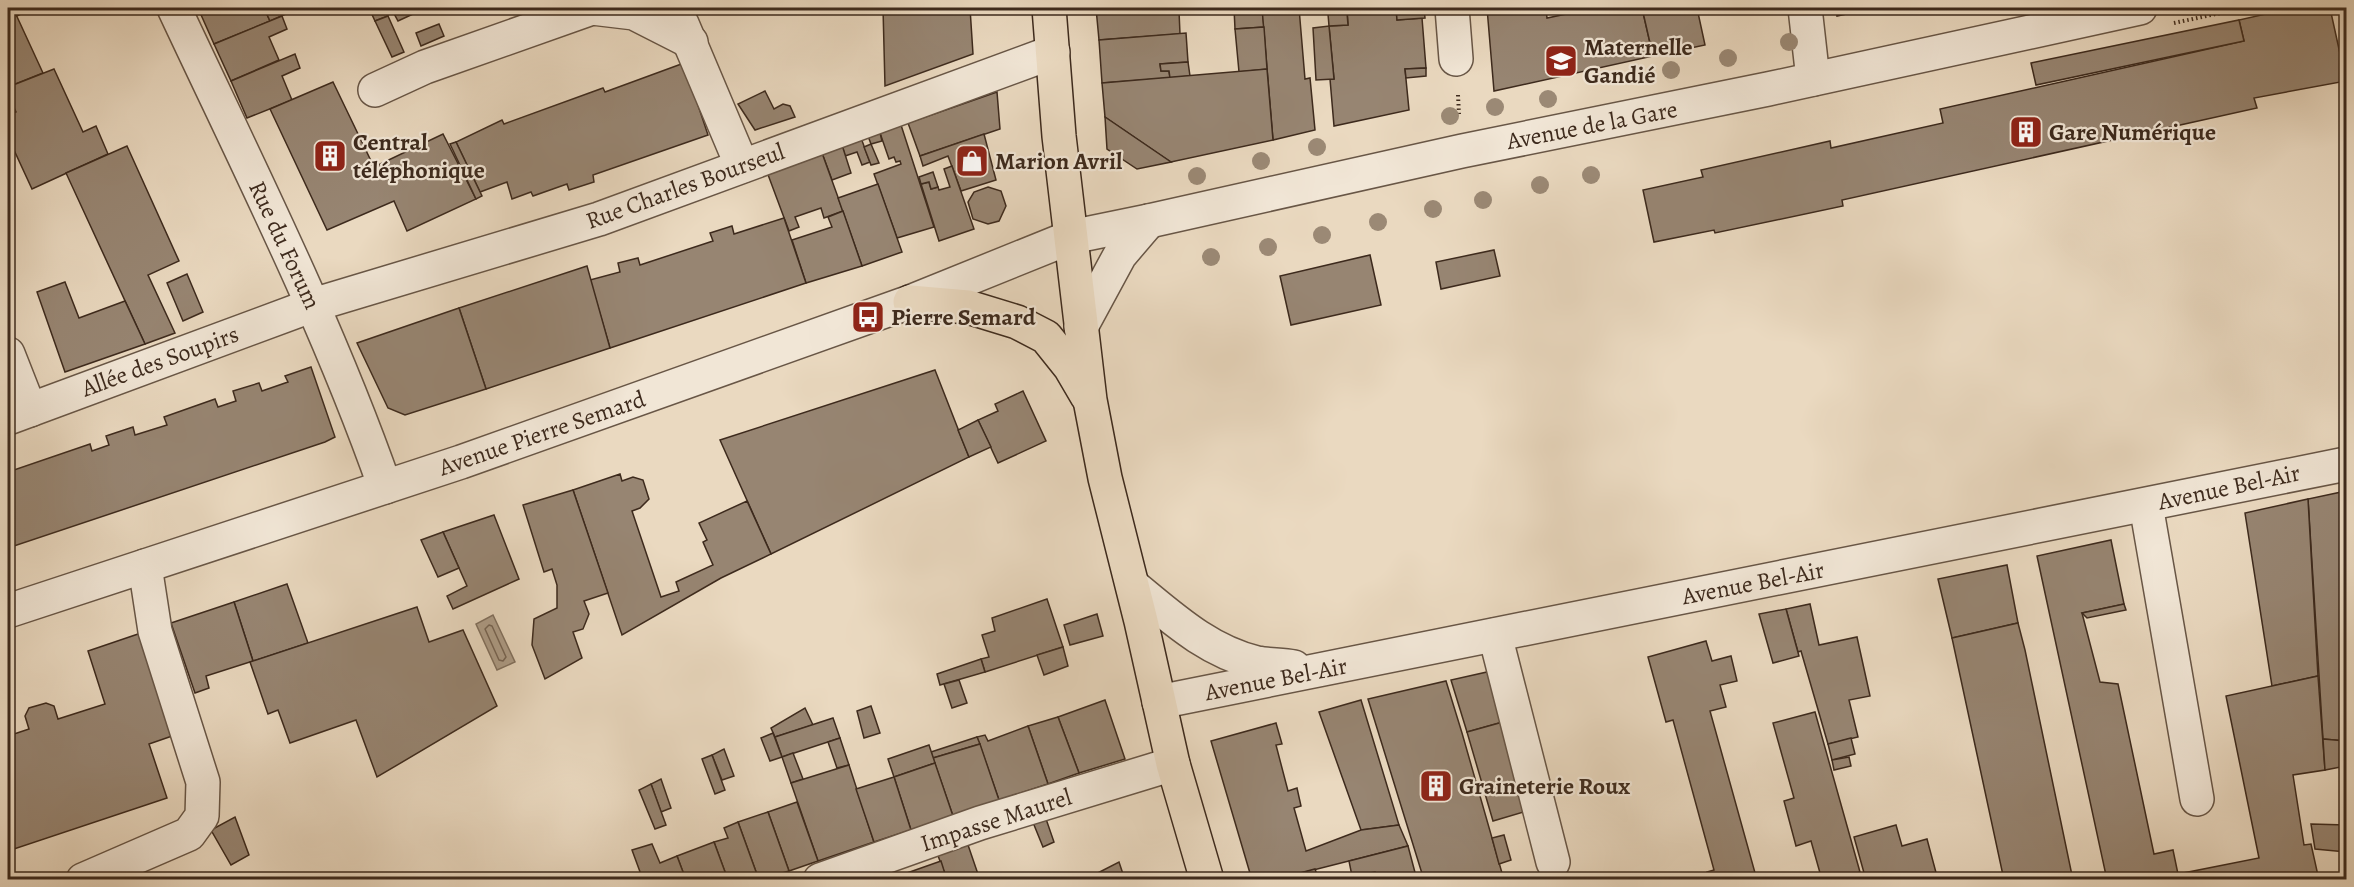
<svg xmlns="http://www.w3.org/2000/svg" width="2354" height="887" viewBox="0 0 2354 887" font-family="Alegreya,serif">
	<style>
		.water { fill: #af9e89; stroke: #81705e; stroke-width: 1.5 }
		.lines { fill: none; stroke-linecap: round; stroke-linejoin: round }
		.shore { stroke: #766453; stroke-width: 1.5 }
		.building { fill: #978572; stroke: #3d2a1d; stroke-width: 1.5 }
		.minor-casing { stroke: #685646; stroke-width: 36 }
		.major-casing { stroke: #3d2a1d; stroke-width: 36 }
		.path { stroke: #3d2a1d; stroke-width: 4; stroke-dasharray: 1.5 3; stroke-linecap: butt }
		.minor { stroke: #f1e6d6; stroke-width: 33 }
		.major { stroke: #ead9c0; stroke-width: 33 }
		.tree { fill: #9b8975 }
		.labels { text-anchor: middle; stroke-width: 4.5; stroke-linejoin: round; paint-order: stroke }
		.poi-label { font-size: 24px; font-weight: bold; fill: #3d2a1d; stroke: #f1e6d6; text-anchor: start }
		.street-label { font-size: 24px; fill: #3d2a1d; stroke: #f1e6d6 }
	</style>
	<rect width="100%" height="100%" fill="#ead9c0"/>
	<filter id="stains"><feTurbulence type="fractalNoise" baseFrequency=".00333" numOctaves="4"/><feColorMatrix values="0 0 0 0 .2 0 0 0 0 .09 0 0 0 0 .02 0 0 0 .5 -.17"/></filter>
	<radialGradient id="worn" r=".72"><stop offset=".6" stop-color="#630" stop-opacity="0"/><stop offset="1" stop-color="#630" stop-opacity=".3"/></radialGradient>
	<polygon class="water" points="493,615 515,662 497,670 476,624"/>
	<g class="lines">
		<polygon class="shore" points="489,625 492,626 506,657 503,661 499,660 485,629"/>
	</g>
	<g class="building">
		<polygon points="8,8 13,8 43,73 8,87"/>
		<polygon points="13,8 25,8 27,11 17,16"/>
		<polygon points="198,8 264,8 270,21 214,44"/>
		<polygon points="264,8 286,8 288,13 270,21"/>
		<polygon points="369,8 383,8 388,16 375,21"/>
		<polygon points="391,8 426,8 398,21"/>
		<polygon points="883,8 970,8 973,54 885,86"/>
		<polygon points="1096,8 1190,8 1190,9 1179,11 1180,34 1099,40"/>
		<polygon points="1234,8 1262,8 1264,27 1235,29"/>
		<polygon points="1262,8 1299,8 1305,79 1310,78 1315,130 1273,140"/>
		<polygon points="1347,8 1396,8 1397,20 1422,18 1426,68 1405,69 1409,110 1334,126 1330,79 1334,79 1329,26 1348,25"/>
		<polygon points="1396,8 1424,8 1425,18 1397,20"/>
		<polygon points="1487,8 1546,8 1547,18 1595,8 1642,8 1653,56 1494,91"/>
		<polygon points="1642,8 1697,8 1705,45 1653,56"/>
		<polygon points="1836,8 1870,8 1870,9 1837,16"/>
		<polygon points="2292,8 2330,8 2346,81 2254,98 2257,108 1842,200 1843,206 1715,233 1714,230 1654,242 1643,190 1703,177 1701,170 1830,141 1831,148 1943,123 1940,109 2244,41 2239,20"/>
		<polygon points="1347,13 1348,25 1329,26 1328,14"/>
		<polygon points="282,16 287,29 269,37 279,60 231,81 214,44"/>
		<polygon points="388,16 404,52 392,57 375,21"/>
		<polygon points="2239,20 2244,41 2036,85 2031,63"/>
		<polygon points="439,24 444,36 421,46 416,33"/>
		<polygon points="1329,26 1334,79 1316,80 1313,28"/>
		<polygon points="1264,27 1267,69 1239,72 1235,29"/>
		<polygon points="1186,33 1188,62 1160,64 1161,71 1169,71 1170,78 1102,83 1099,40"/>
		<polygon points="295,54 300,68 282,76 292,100 247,118 231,81"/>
		<polygon points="1188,62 1190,76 1170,78 1169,71 1161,71 1160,64"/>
		<polygon points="684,63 708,135 593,175 594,182 569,190 567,184 533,196 531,192 512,199 507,182 480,192 456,142 502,120 504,124 603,88 605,92"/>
		<polygon points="1426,68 1426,76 1406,78 1405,69"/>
		<polygon points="54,69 83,132 96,126 108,154 32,189 8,137 8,116 16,112 8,95 8,87"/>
		<polygon points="1267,69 1273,140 1171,162 1105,117 1102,83"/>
		<polygon points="333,82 374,167 443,134 476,199 407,231 394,201 327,230 270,109"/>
		<polygon points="765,91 774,109 783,104 790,106 795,117 755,130 738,104"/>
		<polygon points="997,92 1000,129 920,156 908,123"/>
		<polygon points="1105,117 1171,162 1137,169 1107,149"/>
		<polygon points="901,125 934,227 897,238 874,174 901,164 900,161 896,162 894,157 889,159 880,133"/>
		<polygon points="880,133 882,141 871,144 868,136"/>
		<polygon points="984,134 996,180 961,191 948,156 923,166 920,156"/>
		<polygon points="861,138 870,162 862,165 857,152 845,156 842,145"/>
		<polygon points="456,142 482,196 476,199 450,144"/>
		<polygon points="871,144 879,163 871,165 864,147"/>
		<polygon points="842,145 851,173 832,180 822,153"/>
		<polygon points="127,146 179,261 148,275 175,333 145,344 66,173"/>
		<polygon points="822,153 843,211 824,218 821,208 795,217 799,227 789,231 767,172"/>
		<polygon points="952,166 974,229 939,241 921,184 929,182 931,189 938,187 939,190 950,187 944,169"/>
		<polygon points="933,172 938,187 931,189 929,182 921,184 919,177"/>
		<polygon points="878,184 902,252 862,266 838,198"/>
		<polygon points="988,187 1001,191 1006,206 999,221 988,224 973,219 968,202 974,192"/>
		<polygon points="843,211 862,266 806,283 792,240 832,227 828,217"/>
		<polygon points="784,218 806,283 610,348 590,280 620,272 618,263 638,258 640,265 713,241 710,233 732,226 734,234"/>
		<polygon points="1494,250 1500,276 1441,289 1436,262"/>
		<polygon points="1370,255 1381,305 1291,325 1280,276"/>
		<polygon points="587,266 610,348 486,389 459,308"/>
		<polygon points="187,274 203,312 183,321 167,283"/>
		<polygon points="65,282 79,318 125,301 145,344 65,372 37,292"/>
		<polygon points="459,308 486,389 405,415 388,408 357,343"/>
		<polygon points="311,367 335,437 325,442 8,548 8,472 90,444 92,451 109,445 106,436 133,427 135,435 167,425 164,417 215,399 218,407 236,401 233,391 259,383 262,391 288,382 285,376"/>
		<polygon points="935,370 969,457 771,554 720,440"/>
		<polygon points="1023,391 1046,441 998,463 978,420 998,411 995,404"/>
		<polygon points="978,420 991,447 969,457 958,430"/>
		<polygon points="620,474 622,481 633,477 643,480 649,499 640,508 632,511 661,597 679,591 676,582 713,565 703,542 707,540 699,523 747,501 771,554 721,578 622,635 573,490"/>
		<polygon points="573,490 608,593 584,601 589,614 583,629 573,632 582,658 545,679 532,645 534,619 557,608 557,585 552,569 544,572 523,505"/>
		<polygon points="2346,491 2346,741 2323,739 2308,499"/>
		<polygon points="2308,499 2318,676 2272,686 2245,513"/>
		<polygon points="494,515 519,579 453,609 447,596 467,586 443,532"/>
		<polygon points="443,532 459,568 438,577 421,540"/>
		<polygon points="2111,540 2124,604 2082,613 2100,682 2118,684 2154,854 2173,850 2178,874 2259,858 2226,696 2318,676 2325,770 2293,775 2304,845 2311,844 2319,880 2107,880 2037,556"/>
		<polygon points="2007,565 2018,623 1952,638 1938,579"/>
		<polygon points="287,584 308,643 253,661 234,602"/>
		<polygon points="1047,599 1063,647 985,672 981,659 989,657 982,635 995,631 992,618"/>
		<polygon points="234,602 253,661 206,676 209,688 195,693 171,623"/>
		<polygon points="1810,604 1819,645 1857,637 1870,696 1849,700 1858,737 1828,744 1801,651 1798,652 1786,609"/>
		<polygon points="2124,604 2126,610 2087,618 2082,613"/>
		<polygon points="417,607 429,642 463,630 497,706 377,777 356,720 290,743 278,710 268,714 250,662"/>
		<polygon points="1786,609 1799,656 1773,663 1759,614"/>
		<polygon points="1097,614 1103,636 1070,645 1064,625"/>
		<polygon points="2018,623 2025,650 2073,880 2004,880 1952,638"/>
		<polygon points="141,633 175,735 149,744 167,798 8,851 8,736 29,729 25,716 29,708 46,703 54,706 58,719 105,704 88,651"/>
		<polygon points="1706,641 1712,661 1731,656 1737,681 1720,685 1726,707 1710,711 1757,880 1709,880 1707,872 1714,870 1673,720 1666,722 1648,657"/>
		<polygon points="1063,647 1068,666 1044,675 1037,655"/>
		<polygon points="981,659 985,672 940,685 937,674"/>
		<polygon points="1496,670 1510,720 1467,732 1451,680"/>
		<polygon points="959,680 967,703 952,708 944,684"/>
		<polygon points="1446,681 1462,733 1504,880 1424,880 1368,699"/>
		<polygon points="1105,700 1125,759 1079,773 1058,717"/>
		<polygon points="1361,700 1399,825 1361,830 1319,712"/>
		<polygon points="871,706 880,733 864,738 857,711"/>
		<polygon points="805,708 813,725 775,737 771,728"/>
		<polygon points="1815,712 1860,872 1834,880 1822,880 1811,841 1796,846 1784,801 1794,798 1773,723"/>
		<polygon points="1058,717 1079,773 1048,784 1028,726"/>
		<polygon points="833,718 840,738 782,757 775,737"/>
		<polygon points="1510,720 1534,809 1493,821 1467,732"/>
		<polygon points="1276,723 1282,744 1276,745 1288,791 1297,788 1301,806 1294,808 1306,851 1361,830 1399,825 1408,846 1274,880 1252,880 1211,741"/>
		<polygon points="1028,726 1048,784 999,800 977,737 985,735 988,741"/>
		<polygon points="773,733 782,757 770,761 761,738"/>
		<polygon points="977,737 980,744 933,758 931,752"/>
		<polygon points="840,738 849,765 837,768 828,742"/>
		<polygon points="1851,738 1855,754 1832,760 1828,744"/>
		<polygon points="2323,739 2346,741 2346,766 2325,770"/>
		<polygon points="980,744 999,800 953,816 933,758"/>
		<polygon points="929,745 935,763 894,777 888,759"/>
		<polygon points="724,749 734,776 722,780 712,755"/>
		<polygon points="793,753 803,779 791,783 782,757"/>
		<polygon points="712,755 725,790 715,794 702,759"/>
		<polygon points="1849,757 1851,766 1834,770 1832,760"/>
		<polygon points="935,763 953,816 911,830 894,777"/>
		<polygon points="849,765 874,842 818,861 791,783"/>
		<polygon points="894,777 911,830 874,842 856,789"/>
		<polygon points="661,779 671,808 661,812 651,784"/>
		<polygon points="651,784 666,825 655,829 639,790"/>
		<polygon points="797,802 818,861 789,871 768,812"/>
		<polygon points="768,812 789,871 759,880 738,822"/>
		<polygon points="1045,816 1054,842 1043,847 1032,820"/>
		<polygon points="235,817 249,855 231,865 211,830"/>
		<polygon points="738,822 759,880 728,880 714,842 728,838 724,828"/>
		<polygon points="2311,824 2346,825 2346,852 2315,849"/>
		<polygon points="1896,825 1902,846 1927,839 1938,880 1866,880 1854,837"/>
		<polygon points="1504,835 1511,860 1499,864 1492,838"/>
		<polygon points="714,842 728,880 686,880 677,856"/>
		<polygon points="967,842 980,880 947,880 937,853"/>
		<polygon points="652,844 660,863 677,856 686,880 643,880 632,850"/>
		<polygon points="1408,846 1417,880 1377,880 1375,872 1352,876 1349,861"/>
		<polygon points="941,861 947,880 887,880"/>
		<polygon points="1119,862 1125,880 1084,880"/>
		<polygon points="1315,869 1319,880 1274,880"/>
		<polygon points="1856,873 1858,880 1836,880 1836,879"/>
	</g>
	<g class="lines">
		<g class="minor-casing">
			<g id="minor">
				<path d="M174,8C248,166 327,322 385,487"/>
				<polyline points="1452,8 1456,59"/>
				<polyline points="1805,8 1813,79"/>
				<polyline points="682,24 742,166"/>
				<polyline points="375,90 425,67 592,8 634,13 691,42"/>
				<polyline points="1081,327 1120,255 1149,221"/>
				<polyline points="8,354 30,410"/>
				<polyline points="8,418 313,305 599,219 1053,52"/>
				<polyline points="2146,505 2197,799"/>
				<path d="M1133,586C1171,617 1207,651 1257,663C1269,665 1282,665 1294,667"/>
				<polyline points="8,611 461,462 910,302 1071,237 1149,221 1462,151 1768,89 2140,8"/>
				<polyline points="1495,635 1553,862"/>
				<polyline points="1159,702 2346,464"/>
				<polyline points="83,880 189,834 202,816 203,782 155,631 145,566"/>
				<polyline points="820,880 980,823 1173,764"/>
			</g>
		</g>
		<g class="major-casing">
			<g id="major">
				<polyline points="1049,8 1059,136 1090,400 1105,478 1141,621 1173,764 1207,880"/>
				<polyline points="910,302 968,307 1017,322 1046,337 1070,367 1087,396"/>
			</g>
		</g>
		<g class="path">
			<polyline points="2174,23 2225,12 2224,8"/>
			<polyline points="1458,95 1459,114"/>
		</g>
		<use href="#minor" class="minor"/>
		<use href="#major" class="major"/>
	</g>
	<g class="tree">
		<circle cx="1789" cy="42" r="9"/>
		<circle cx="1728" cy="58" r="9"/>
		<circle cx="1671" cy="70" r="9"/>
		<circle cx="1548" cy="99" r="9"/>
		<circle cx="1495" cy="107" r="9"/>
		<circle cx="1450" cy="116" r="9"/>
		<circle cx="1317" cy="147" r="9"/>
		<circle cx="1261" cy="161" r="9"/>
		<circle cx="1591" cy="175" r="9"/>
		<circle cx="1197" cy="176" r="9"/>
		<circle cx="1540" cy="185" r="9"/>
		<circle cx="1483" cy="200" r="9"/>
		<circle cx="1433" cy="209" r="9"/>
		<circle cx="1378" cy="222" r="9"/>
		<circle cx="1322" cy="235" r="9"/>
		<circle cx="1268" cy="247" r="9"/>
		<circle cx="1211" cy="257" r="9"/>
	</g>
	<defs>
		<g id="school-square" transform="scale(1.725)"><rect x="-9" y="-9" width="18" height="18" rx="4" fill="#8f2418" stroke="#f1e6d6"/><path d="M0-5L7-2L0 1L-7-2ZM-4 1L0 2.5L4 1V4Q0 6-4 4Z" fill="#fff"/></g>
		<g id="building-square" transform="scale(1.725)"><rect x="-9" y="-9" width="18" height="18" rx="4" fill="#8f2418" stroke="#f1e6d6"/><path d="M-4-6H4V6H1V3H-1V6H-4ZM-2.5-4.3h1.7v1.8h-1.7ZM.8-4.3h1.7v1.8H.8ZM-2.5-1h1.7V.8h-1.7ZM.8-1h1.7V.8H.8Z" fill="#fff"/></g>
		<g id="shop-square" transform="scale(1.725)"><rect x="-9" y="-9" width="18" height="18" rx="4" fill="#8f2418" stroke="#f1e6d6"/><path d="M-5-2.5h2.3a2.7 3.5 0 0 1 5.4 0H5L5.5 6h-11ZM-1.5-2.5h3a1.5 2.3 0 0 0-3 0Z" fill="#fff"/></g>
		<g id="bus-square" transform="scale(1.725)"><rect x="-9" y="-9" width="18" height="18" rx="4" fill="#8f2418" stroke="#f1e6d6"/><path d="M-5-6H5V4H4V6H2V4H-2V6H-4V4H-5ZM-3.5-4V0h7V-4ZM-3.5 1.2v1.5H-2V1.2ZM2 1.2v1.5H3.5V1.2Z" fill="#fff"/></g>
	</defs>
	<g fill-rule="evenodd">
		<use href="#school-square" x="1561" y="61"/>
		<use href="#building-square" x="2026" y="132"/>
		<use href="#building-square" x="330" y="156"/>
		<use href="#shop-square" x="972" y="161"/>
		<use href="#bus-square" x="868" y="317"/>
		<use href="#building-square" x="1436" y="786"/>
	</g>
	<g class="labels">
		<g class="poi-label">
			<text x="1584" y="55">Maternelle<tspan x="1584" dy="28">Gandié</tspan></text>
			<text x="2049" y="140">Gare Numérique</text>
			<text x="353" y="150">Central<tspan x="353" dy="28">téléphonique</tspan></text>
			<text x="995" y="169">Marion Avril</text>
			<text x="891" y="325">Pierre Semard</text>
			<text x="1459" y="794">Graineterie Roux</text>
		</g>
		<g class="street-label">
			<text transform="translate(1592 125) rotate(-11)" y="8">Avenue de la Gare</text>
			<text transform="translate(685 186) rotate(-20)" y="8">Rue Charles Bourseul</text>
			<text transform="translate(285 245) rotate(65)" y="8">Rue du Forum</text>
			<text transform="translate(160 361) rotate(-20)" y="8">Allée des Soupirs</text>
			<text transform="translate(542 433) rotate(-19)" y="8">Avenue Pierre Semard</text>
			<text transform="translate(2229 487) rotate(-12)" y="8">Avenue Bel-Air</text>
			<text transform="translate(1753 583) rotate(-11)" y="8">Avenue Bel-Air</text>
			<text transform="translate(1276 679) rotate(-11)" y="8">Avenue Bel-Air</text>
			<text transform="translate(996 820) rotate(-18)" y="8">Impasse Maurel</text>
		</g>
	</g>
	<rect width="2354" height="887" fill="none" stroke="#ead9c0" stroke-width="30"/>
	<rect x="9" y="9" width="2336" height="869" fill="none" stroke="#3d2a1d" stroke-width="3"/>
	<rect x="15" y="15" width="2324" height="857" fill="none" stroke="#3d2a1d" stroke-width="1.5"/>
	<rect width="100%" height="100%" filter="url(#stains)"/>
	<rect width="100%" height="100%" fill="url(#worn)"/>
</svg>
